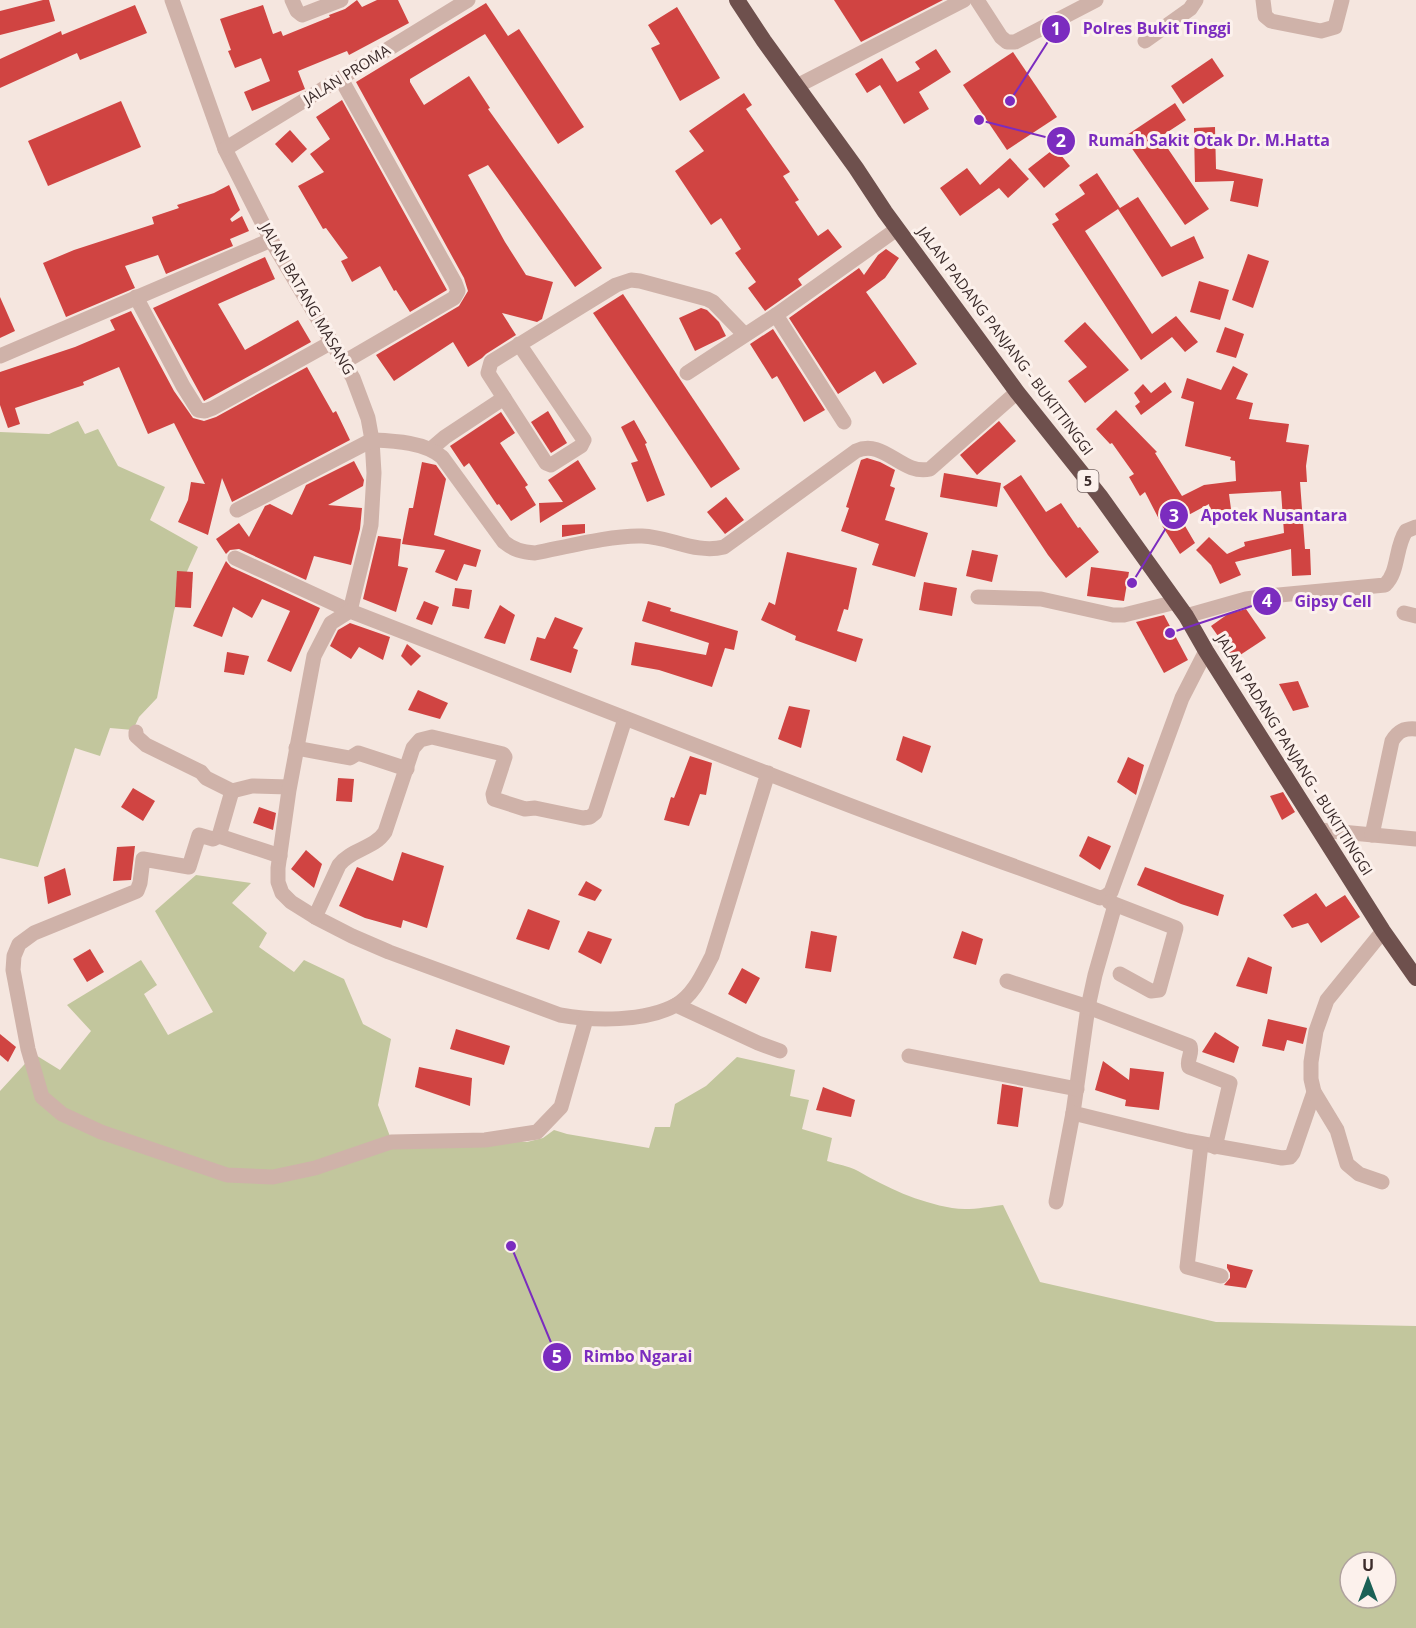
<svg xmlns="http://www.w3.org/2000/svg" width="1416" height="1628" viewBox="0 0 1416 1628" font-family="'Open Sans',sans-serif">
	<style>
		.green { fill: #c2c69d; fill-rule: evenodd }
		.building { fill: #d04442 }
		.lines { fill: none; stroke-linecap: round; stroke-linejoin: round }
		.minor { stroke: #cfb2a9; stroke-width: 15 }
		.trunk { stroke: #6e504d; stroke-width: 16 }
		.labels { text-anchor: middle; stroke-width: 6; stroke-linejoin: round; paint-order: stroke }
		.shield { fill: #fcf1ec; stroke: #756664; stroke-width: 1.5 }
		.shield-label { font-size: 14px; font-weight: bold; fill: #3b2b2a }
		.street-label { font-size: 15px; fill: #3b2b2a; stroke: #fcf1ec }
		.leader { fill: none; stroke: #7b2cbf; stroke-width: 2 }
		.callout-dot { fill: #7b2cbf; stroke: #fcf1ec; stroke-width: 2 }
		.mark-label { font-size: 18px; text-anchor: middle; font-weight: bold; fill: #fff }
		.callout-label { font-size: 16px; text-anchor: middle; font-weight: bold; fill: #7b2cbf; stroke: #fcf1ec; stroke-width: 6; stroke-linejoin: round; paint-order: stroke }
	</style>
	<rect width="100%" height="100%" fill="#f5e6df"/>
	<g class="green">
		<polygon points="78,421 85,434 98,429 118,466 165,487 150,520 198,547 184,578 174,611 157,698 139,717 133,730 110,728 100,756 75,748 38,867 0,858 0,432 49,434"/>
		<path d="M196,875L251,883L232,903L267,933L259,947L294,972L304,960L344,979L363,1024L391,1039L378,1105L391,1139L460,1137L527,1142L543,1138L554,1130L567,1134L649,1148L655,1127H670L675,1104L706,1086L737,1057L795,1070L790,1096L809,1100L802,1129L832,1138L827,1161C836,1164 849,1166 858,1171C887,1188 918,1202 952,1208C968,1211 987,1207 1003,1205L1040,1282L1216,1322L1416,1326V1628H0V1091L34,1054L60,1070L91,1031L67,1005L141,960L157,985L144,994L168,1035L213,1012L155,911ZM1350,1562H1386V1598H1350Z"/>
	</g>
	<g class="building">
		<polygon points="43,0 49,0 55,21 0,35 0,11"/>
		<polygon points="357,0 362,7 377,0 398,0 409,23 349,55 347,51 298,71 305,89 252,111 244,92 270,81 261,58 235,68 228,51 231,50 220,19 263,5 273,34 281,31 283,36 330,17 329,15 345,9"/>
		<polygon points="834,0 943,0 861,42"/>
		<polygon points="486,3 508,36 519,29 584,127 558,144 485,34 410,79 410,82 424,105 469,76 490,108 488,109 602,268 575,287 488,165 468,175 505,242 526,275 553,282 542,319 537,322 502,313 516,335 486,354 482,358 468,367 453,342 394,381 376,355 459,306 468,291 464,278 356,82"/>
		<polygon points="135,5 147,33 80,60 77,53 0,88 0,59 61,31 62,35"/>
		<polygon points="677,7 720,78 680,101 651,48 660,44 648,25"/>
		<polygon points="936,49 951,72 919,92 929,109 904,124 880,85 867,93 855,74 882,58 897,82 920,69 915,62"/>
		<polygon points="1013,52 1057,117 1007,150 963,85"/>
		<polygon points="1212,58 1224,76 1183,104 1171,86"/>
		<polygon points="744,93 752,105 746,109 790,172 783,176 799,200 795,202 818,236 828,229 842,247 798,279 802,285 765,311 748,288 756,282 735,253 741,249 721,218 711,225 675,171 704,151 689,131"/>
		<polygon points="342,100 447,290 410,312 396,290 394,291 380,266 352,282 341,261 348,258 326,228 323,229 298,186 324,172 310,154 330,139 316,117"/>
		<polygon points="121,101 141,147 48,186 28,141"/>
		<polygon points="1175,103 1186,120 1160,137 1209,209 1185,225 1124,137"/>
		<polygon points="1215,127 1216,169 1263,179 1258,207 1230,201 1234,181 1195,182 1194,128"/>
		<polygon points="290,130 307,149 292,163 275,144"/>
		<polygon points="1055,148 1070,166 1044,188 1028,169"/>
		<polygon points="1010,158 1029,179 1008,198 999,188 960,216 940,188 967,168 980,185"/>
		<polygon points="1097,173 1120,208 1138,197 1171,247 1194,236 1204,258 1162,277 1118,209 1085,231 1152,334 1176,316 1198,342 1185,352 1172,337 1141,360 1052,224 1059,220 1055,214 1085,194 1079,185"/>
		<polygon points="229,185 240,210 230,219 232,222 242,216 249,231 230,239 233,246 166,274 158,255 125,266 135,288 66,317 43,263 74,250 154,224 152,217 179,208 177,205 214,193"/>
		<polygon points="886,249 899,258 885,278 866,292 917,364 883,384 875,371 838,394 789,318 859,268 864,275 878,255"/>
		<polygon points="1248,254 1269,261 1253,308 1232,300"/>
		<polygon points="265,257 275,279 218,304 245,350 298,320 311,342 204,401 153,308"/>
		<polygon points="1199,281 1229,290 1220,320 1190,312"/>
		<polygon points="623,294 740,469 711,488 593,313"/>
		<polygon points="0,297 15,331 0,338"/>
		<polygon points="701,308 707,310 719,322 726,336 695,351 679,318"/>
		<polygon points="131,311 174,391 193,418 204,421 216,417 307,367 333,413 336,411 350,440 232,502 222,478 208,535 178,522 188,500 191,482 205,484 174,423 148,434 119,367 83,382 84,385 15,408 20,424 8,428 0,405 0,372 75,347 115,330 110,320"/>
		<polygon points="1085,322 1129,370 1085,403 1068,381 1087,367 1064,341"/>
		<polygon points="1225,327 1244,334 1236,358 1216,352"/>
		<polygon points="773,329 825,410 804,422 777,376 772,379 750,344"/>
		<polygon points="1233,366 1248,374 1236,399 1253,403 1249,419 1289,424 1286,442 1309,445 1306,466 1307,482 1300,482 1305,549 1310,549 1311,575 1292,576 1291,549 1235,562 1241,575 1220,584 1211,565 1196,550 1209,537 1227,554 1245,546 1244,542 1284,533 1281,491 1229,494 1231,509 1210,512 1209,504 1181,519 1195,543 1180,554 1163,527 1145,492 1140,496 1129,477 1134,474 1112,443 1110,444 1096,429 1116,410 1157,452 1155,453 1182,496 1204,485 1236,481 1235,461 1230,460 1231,457 1185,446 1194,402 1181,398 1187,378 1221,390"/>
		<polygon points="1165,382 1172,392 1141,415 1135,406 1140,402 1134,393 1143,384 1151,393"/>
		<polygon points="548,411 567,443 551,453 531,422"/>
		<polygon points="501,412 515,433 500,443 528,485 525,487 536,505 511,521 499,504 497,505 469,463 464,467 450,446"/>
		<polygon points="634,420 647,443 645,444 665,495 647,502 631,463 638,461 621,427"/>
		<polygon points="999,421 1016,441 977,475 960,455"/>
		<polygon points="867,458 880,462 895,470 890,486 895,488 885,520 928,533 915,577 872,565 879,544 841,531 849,508 846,507 861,460"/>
		<polygon points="578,460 596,489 540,523 539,503 563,502 548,480"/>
		<polygon points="354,461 364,480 363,486 328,505 362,508 360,529 351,565 314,556 306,580 239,549 230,550 226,554 216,539 239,523 249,537 265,506 270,504 292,515 306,485"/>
		<polygon points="422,462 436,465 446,479 434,535 481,550 476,567 464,564 457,581 435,572 445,550 402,544 409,508 413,508"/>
		<polygon points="944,473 1001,483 997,507 940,497"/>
		<polygon points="1021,475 1046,512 1061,503 1078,528 1080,527 1099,552 1066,578 1048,555 1003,487"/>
		<polygon points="726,497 744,520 725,534 707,512"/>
		<polygon points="585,524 585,533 562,537 562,525"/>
		<polygon points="378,536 401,539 398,566 408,568 396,612 363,599"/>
		<polygon points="972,550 998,555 992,582 966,576"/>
		<polygon points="787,552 857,568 848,610 844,609 837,631 863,639 856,662 795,640 796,636 761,620 769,602 775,605"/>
		<polygon points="226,561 231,567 320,608 291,672 267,661 290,611 262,599 252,618 233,607 222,637 193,626"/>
		<polygon points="1091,567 1129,572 1124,601 1087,596"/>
		<polygon points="177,571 193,572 191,608 175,607"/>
		<polygon points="924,582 957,588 952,616 919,610"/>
		<polygon points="455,588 472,590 469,609 452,606"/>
		<polygon points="424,601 439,607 432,625 416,619"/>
		<polygon points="648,601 671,608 670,611 738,631 734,650 725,648 712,687 659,670 631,665 635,642 706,655 709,643 642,621"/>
		<polygon points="500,605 515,615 505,644 484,638"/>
		<polygon points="1246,609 1266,638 1234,659 1211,626 1228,614"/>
		<polygon points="1164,615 1188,660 1164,673 1136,622"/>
		<polygon points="555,617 583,628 573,648 578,650 571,673 530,660 537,637 545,639"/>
		<polygon points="350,623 390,637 383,660 359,647 351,659 330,646 338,630"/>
		<polygon points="407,644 421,656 411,666 401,656"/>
		<polygon points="227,652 249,656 244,675 224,672"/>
		<polygon points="1298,681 1309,707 1293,711 1279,684"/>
		<polygon points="418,690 448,703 440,719 408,710"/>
		<polygon points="789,706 810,710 801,748 778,739"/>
		<polygon points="903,736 931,746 922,773 896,760"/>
		<polygon points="690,756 712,763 706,795 700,794 689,826 664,820 671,797 674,798"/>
		<polygon points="1128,757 1144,765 1136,795 1117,782"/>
		<polygon points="338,778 354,779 352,802 336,801"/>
		<polygon points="133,788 155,801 143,821 121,807"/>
		<polygon points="1283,792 1295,812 1282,820 1270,796"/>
		<polygon points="259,807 276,813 273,830 253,823"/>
		<polygon points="1088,836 1111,846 1100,870 1079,856"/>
		<polygon points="135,846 131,880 113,881 117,847"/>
		<polygon points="306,850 322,864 314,888 291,869"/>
		<polygon points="402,852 444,866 427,928 403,920 401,928 365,918 339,906 357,867 393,881"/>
		<polygon points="1145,867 1224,895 1218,916 1181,904 1137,885"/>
		<polygon points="65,868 71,895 48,904 44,877"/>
		<polygon points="586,881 602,890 595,901 578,895"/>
		<polygon points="1316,893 1326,907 1345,895 1360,917 1321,943 1308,923 1292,928 1283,915"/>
		<polygon points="528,909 560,921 549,950 516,939"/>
		<polygon points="588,931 612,939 601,964 578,952"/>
		<polygon points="811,931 837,936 831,972 805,968"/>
		<polygon points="962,931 983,939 976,965 953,958"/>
		<polygon points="90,949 104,972 87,982 73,959"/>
		<polygon points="1248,957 1272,967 1267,994 1236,986"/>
		<polygon points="742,968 760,978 746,1004 728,994"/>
		<polygon points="1268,1019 1307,1028 1303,1044 1287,1040 1284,1051 1262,1046"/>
		<polygon points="456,1029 510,1046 504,1065 450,1049"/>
		<polygon points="1215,1032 1239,1047 1234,1063 1202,1052"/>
		<polygon points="0,1034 16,1047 8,1062 0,1055"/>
		<polygon points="1103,1061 1129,1080 1130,1068 1164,1072 1159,1110 1125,1106 1126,1100 1095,1090"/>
		<polygon points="419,1067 472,1078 470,1106 415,1087"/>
		<polygon points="1002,1084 1023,1088 1018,1127 997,1124"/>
		<polygon points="823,1087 855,1100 851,1117 816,1110"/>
		<polygon points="1227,1264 1253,1270 1246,1288 1224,1285 1230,1278 1230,1273 1227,1268"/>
	</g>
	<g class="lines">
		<g class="minor">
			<polyline points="172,0 225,149 271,240 353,378 368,418 372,440 374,473 371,525 350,611 235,558"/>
			<polyline points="292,0 297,11 302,15 341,0"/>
			<polyline points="977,0 1001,37 1007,42 1015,42 1096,0"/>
			<polyline points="1263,0 1265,16 1271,21 1321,31 1335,27 1342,0"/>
			<polyline points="1145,41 1190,9 1196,0"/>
			<polyline points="341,79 455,283 458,291 454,298 344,362"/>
			<polyline points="797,86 964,0"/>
			<polyline points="225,149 468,0"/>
			<polyline points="136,297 183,386 198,410 205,411 213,408 332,342"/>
			<polyline points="776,315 844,422"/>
			<polyline points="519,344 584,440 581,446 551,465 546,463 488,373 491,362 616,285 631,280 640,281 707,299 713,302 744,334"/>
			<polyline points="0,356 271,240"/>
			<polyline points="687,373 776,315 897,229"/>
			<polyline points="431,449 445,437 504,398"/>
			<path d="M237,510L372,440C395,441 424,442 442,457L504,542C514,550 522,552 535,553C566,547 611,535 642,536C671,537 695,554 724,547L856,451C884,438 902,476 930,469L1017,392"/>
			<polyline points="978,597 1041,599 1113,615 1124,615 1176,602"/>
			<polyline points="1404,613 1416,616"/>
			<path d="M1186,616L1246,599L1269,596L1385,585C1399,572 1395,547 1406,531L1416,527"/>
			<polyline points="136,732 136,736 146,745 201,772 206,778 232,791 252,786 289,787"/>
			<polyline points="296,748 350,758 358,753 407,769"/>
			<path d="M768,773L712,956C703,973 694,995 676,1005C645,1022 594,1021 560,1015L389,952L352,936L315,917L291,902L282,893L278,882V868L289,790L314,656L331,623L350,611C509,673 668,736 828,797C918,832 1010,864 1100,898L1106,896L1111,892L1182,698L1206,651"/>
			<polyline points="232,791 219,836 213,839 199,835 189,867 143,859 140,883 137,891 34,933 19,944 14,956 13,970 28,1049 42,1097 62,1114 101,1132 227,1175 273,1177 315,1168 391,1142 485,1140 537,1132 561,1107 586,1019"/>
			<polyline points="1320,830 1416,839"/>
			<path d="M1372,835L1392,741C1398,731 1404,728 1416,729"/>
			<polyline points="219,836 280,856"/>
			<polyline points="1109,902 1176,928 1159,990 1151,991 1120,974"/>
			<polyline points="1115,905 1095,975 1088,1007 1073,1113 1187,1141 1282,1158 1290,1157 1293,1153 1314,1092"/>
			<path d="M315,917L339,865C351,849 374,849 385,832L413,748L420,740L432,737L503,754L505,757L493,794L494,799L525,809L535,808L583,818L590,817L595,813L625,719"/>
			<path d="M1007,981L1088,1007L1190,1046C1193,1054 1186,1060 1189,1067L1230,1083L1215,1147"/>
			<polyline points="676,1005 758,1043 780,1051"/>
			<polyline points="909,1056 1077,1089"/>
			<polyline points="1201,1144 1187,1267 1221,1276"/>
			<polyline points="1382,1182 1359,1174 1347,1164 1337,1130 1314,1092 1311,1079 1311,1062 1316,1031 1327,1000 1383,931"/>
			<polyline points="1056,1202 1073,1113"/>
		</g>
		<polyline class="trunk" points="737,0 764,41 856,168 885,212 1017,392 1100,496 1186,616 1206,651 1383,931 1416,978"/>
	</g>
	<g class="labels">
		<rect class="shield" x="1077.5" y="470" width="21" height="22" rx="4.5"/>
		<g class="shield-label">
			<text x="1088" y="486">5</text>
		</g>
		<g class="street-label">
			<text transform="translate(347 75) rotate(-32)" y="5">JALAN PROMA</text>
			<text transform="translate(307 299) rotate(60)" y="5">JALAN BATANG MASANG</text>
			<text transform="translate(1005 341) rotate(53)" y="5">JALAN PADANG PANJANG - BUKITTINGGI</text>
			<text transform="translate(1294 755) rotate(58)" y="5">JALAN PADANG PANJANG - BUKITTINGGI</text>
		</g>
	</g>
	<path class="leader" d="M1010 101L1056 29M979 120L1061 141M1132 583L1174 515M1170 633L1267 601M511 1246L557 1357"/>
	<g class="callout-dot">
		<circle cx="1010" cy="101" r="6"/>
		<circle cx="979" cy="120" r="6"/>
		<circle cx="1132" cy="583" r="6"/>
		<circle cx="1170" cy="633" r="6"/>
		<circle cx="511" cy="1246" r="6"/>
		<circle cx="1056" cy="29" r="15"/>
		<circle cx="1061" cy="141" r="15"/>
		<circle cx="1174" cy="515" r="15"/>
		<circle cx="1267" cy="601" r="15"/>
		<circle cx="557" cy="1357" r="15"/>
	</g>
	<g class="mark-label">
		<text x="1056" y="35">1</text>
		<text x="1061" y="147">2</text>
		<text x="1174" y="522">3</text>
		<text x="1267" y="607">4</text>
		<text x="557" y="1363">5</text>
	</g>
	<g class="callout-label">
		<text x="1157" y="34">Polres Bukit Tinggi</text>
		<text x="1209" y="146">Rumah Sakit Otak Dr. M.Hatta</text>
		<text x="1274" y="521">Apotek Nusantara</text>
		<text x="1333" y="607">Gipsy Cell</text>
		<text x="638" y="1362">Rimbo Ngarai</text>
	</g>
	<g transform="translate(1368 1580)"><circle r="28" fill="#fcf1ec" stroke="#afa29e" stroke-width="1.5"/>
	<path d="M0-4.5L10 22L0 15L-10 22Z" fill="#1b6156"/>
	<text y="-9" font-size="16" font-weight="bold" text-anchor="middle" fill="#3b2b2a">U</text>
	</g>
</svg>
